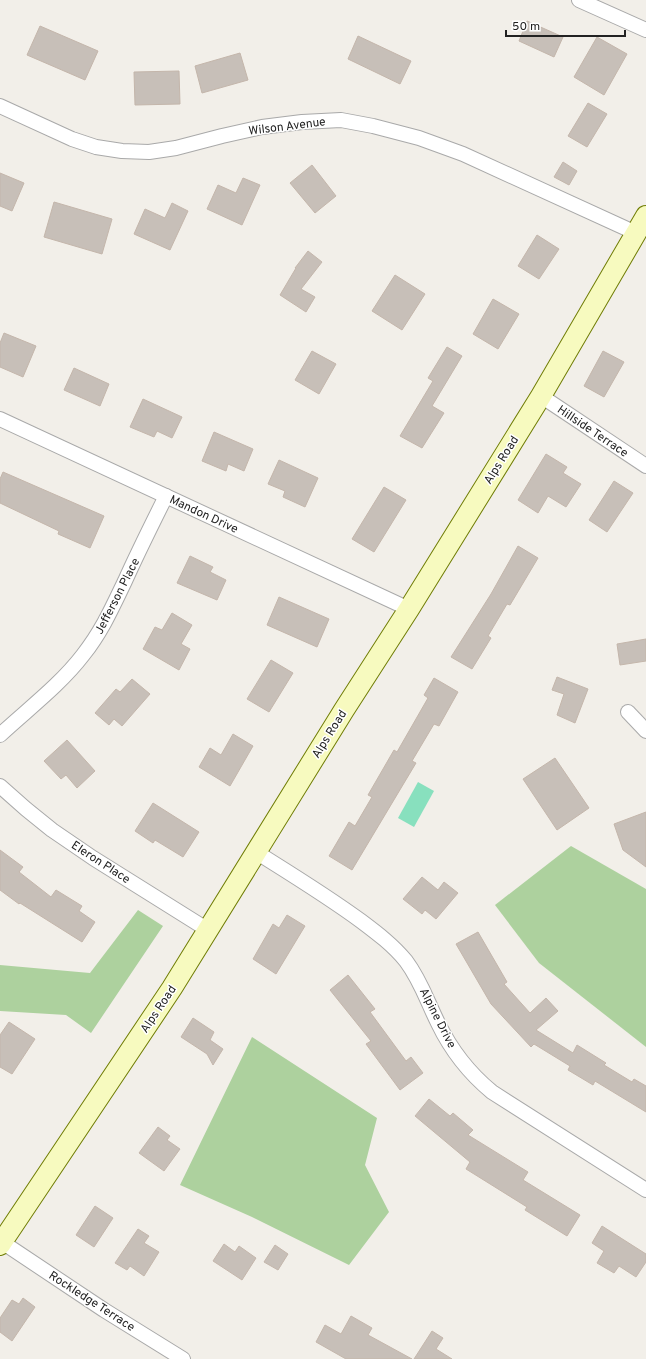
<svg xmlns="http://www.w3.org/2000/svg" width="646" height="1359" viewBox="0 0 646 1359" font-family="Overpass,sans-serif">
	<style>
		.forest { fill: #add19e }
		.pitch { fill: #88e0be }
		.building { fill: #c7bfb8; stroke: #c4b6ab }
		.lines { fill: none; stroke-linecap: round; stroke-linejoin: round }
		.street-casing { stroke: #a9a9a9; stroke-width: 16 }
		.secondary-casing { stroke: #707d05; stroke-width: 22 }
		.street { stroke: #fff; stroke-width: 14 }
		.secondary { stroke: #f7fabf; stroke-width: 20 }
		.labels { text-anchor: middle; stroke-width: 3; stroke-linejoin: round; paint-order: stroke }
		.street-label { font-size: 12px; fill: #222; stroke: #fff }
	</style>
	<rect width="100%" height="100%" fill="#f2efe9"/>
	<g class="forest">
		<polygon points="571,846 646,889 646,1047 539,963 495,905"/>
		<polygon points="138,910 163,926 91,1033 66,1015 0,1011 0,965 90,973"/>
		<polygon points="252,1037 377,1118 365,1165 389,1212 349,1265 252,1217 180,1185"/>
	</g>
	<polygon class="pitch" points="418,782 434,791 414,827 398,818"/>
	<g class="building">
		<polygon points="527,21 563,37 554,57 519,41"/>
		<polygon points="40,26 98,51 85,80 27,55"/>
		<polygon points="358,36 411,61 400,84 348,59"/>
		<polygon points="597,37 627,54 604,95 574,77"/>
		<polygon points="240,53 248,80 202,93 195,66"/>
		<polygon points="179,71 180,104 135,105 134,72"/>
		<polygon points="588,103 607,114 587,147 568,136"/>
		<polygon points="563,162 577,171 569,185 554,177"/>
		<polygon points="312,165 336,196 315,213 290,183"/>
		<polygon points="0,173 24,183 12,211 0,206"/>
		<polygon points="243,178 260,185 242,225 207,209 218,185 236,193"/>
		<polygon points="54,202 112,219 102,254 44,237"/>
		<polygon points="172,203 188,211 170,250 134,234 145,209 165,218"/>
		<polygon points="537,235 559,249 539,279 518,266"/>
		<polygon points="308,251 322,262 301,289 315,297 306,312 280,295 296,268 295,268"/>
		<polygon points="395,275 425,294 402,330 372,311"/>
		<polygon points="493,299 519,314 498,349 473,334"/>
		<polygon points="4,333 36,346 23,377 0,367 0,343"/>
		<polygon points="447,347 462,356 432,406 444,413 422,448 400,436 433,381 428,378"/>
		<polygon points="312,351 336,364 319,394 295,380"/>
		<polygon points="603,351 624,362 604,397 584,386"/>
		<polygon points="74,368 109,384 100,406 64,390"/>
		<polygon points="143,399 182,417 172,438 157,431 154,437 130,427"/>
		<polygon points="214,432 253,449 244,471 228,464 226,471 202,461"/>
		<polygon points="546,454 567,467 563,473 581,484 566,507 548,496 538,513 518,500"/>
		<polygon points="279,460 318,478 305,507 283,497 285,491 268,484"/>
		<polygon points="3,472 104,516 90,548 58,534 59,531 0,503 0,479"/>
		<polygon points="614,481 633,493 607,532 589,520"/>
		<polygon points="384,487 406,500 374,552 352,539"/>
		<polygon points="518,546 538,558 510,605 507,604 488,636 491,638 472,669 451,657 491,594"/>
		<polygon points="190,556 213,567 210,572 226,580 217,600 177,583"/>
		<polygon points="279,597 329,619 317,647 267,625"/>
		<polygon points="172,613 192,625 181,644 190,649 179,670 143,649 155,627 162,630"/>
		<polygon points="646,639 646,661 620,665 617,644"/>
		<polygon points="271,660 293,673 269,712 247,699"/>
		<polygon points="557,677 588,689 575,723 557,715 564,694 552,690"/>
		<polygon points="434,678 458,692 439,726 434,724 412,761 416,763 352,870 329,856 349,822 355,826 372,797 368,795 394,750 397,752 428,698 424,695"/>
		<polygon points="132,679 150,694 122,726 114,719 109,725 95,713 116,689 120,692"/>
		<polygon points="233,734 253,746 230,786 199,767 210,748 221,755"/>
		<polygon points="67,740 95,771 77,788 66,775 61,779 44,761"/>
		<polygon points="555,758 589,808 557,830 523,779"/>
		<polygon points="153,803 199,832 183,857 155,840 153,843 135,831"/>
		<polygon points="646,812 646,867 623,850 614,824"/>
		<polygon points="0,850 23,867 19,872 51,897 56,890 82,906 79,911 95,922 82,942 20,903 19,904 0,890"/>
		<polygon points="422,877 438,890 444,882 458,893 436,919 425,910 422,914 403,899"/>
		<polygon points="287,915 305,926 276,974 253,959 273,924 279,928"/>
		<polygon points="478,932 507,982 504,984 530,1013 546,998 558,1011 536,1030 573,1053 577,1045 606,1063 604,1065 632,1082 634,1079 646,1086 646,1112 595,1081 593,1085 568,1070 570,1066 534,1044 531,1047 491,1004 456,944"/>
		<polygon points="348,975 375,1009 370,1012 406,1061 411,1057 423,1073 400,1090 366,1044 371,1041 330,990"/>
		<polygon points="193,1018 214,1032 210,1040 223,1049 213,1065 207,1054 181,1037"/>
		<polygon points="9,1022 35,1039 12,1074 0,1067 0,1035"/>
		<polygon points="429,1099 450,1116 453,1113 473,1130 468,1135 528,1172 523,1180 580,1215 567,1236 525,1210 527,1207 466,1169 470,1162 415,1116"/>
		<polygon points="158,1127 170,1136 167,1140 180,1149 164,1171 139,1153"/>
		<polygon points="95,1206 113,1218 94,1247 76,1235"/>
		<polygon points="602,1226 646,1254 646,1262 636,1277 619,1266 614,1273 597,1263 604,1251 592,1243"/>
		<polygon points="138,1229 149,1236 144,1243 159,1252 144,1276 130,1266 127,1270 115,1263"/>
		<polygon points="224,1244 235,1252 239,1246 256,1258 242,1280 213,1261"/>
		<polygon points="275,1245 288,1254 278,1270 264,1262"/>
		<polygon points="23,1298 35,1307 12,1341 0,1332 0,1318 12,1300 19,1304"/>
		<polygon points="351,1316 372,1328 368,1335 412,1359 346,1359 316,1342 325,1325 341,1334"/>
		<polygon points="432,1331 443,1338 436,1349 452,1359 414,1359"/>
	</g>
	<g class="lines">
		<g class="street-casing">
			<g id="street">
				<polyline points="579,0 646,30"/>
				<polyline points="0,106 72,139 96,147 122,151 149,152 176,148 222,136 262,127 302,122 341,120 373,126 419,138 463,154 636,233"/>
				<polyline points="541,396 646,466"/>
				<polyline points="0,419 409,609"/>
				<polyline points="628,712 646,731"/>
				<path d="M0,735C28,709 60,685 83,655C102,631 112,608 125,581C138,552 152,524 166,496"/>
				<polyline points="0,786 26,809 52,830 93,858 208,930"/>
				<path d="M256,852C291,874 327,896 361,921C377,933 393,945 406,961C421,981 427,1001 438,1023C451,1050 469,1073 492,1092L646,1190"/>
				<polyline points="2,1242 104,1310 183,1359"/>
			</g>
		</g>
		<g class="secondary-casing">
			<polyline id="secondary" points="0,1245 172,988 344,710 409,609 541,396 646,216"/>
		</g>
		<use href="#street" class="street"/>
		<use href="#secondary" class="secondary"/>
	</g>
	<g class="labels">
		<g class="street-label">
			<text transform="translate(287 126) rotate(-7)" y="4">Wilson Avenue</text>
			<text transform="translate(593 431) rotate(34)" y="4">Hillside Terrace</text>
			<text transform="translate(501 460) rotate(-58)" y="4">Alps Road</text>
			<text transform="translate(204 514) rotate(25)" y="4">Mandon Drive</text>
			<text transform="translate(117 596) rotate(-63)" y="4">Jefferson Place</text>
			<text transform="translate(329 734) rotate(-58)" y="4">Alps Road</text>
			<text transform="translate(101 862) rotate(33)" y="4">Eleron Place</text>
			<text transform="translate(158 1009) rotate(-56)" y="4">Alps Road</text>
			<text transform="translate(438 1018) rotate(63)" y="4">Alpine Drive</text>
			<text transform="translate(92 1301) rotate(33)" y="4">Rockledge Terrace</text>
		</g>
	</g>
	<path d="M506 30v6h119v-6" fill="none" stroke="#222222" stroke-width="2"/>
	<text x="512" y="30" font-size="12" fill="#222222" stroke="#ffffff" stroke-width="3" paint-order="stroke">50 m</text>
</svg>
